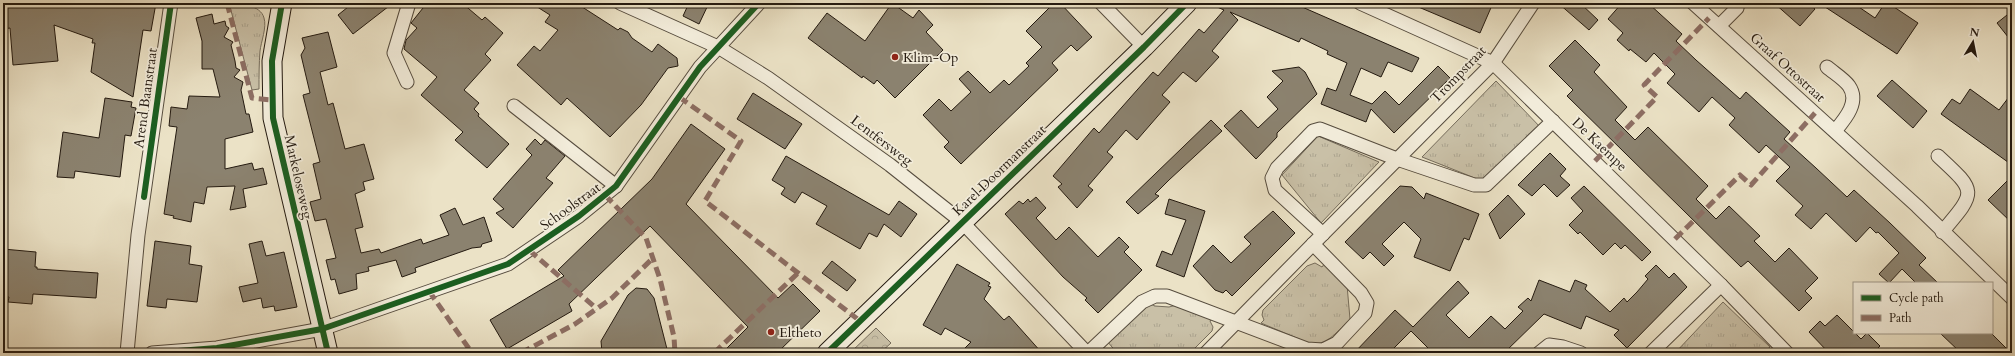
<svg xmlns="http://www.w3.org/2000/svg" width="2015" height="356" viewBox="0 0 2015 356" font-family="Cardo,serif">
	<style>
		.grass { fill: url(#grass-tufts); stroke: #766d5c }
		.forest { fill: url(#forest-crowns); stroke: #766d5c }
		.building { fill: #8b826f; stroke: #241a10 }
		.lines { fill: none; stroke-linecap: round; stroke-linejoin: round }
		.street-casing { stroke: #564c3e; stroke-width: 15 }
		.secondary-casing { stroke: #241a10; stroke-width: 21 }
		.street { stroke: #f2ecda; stroke-width: 13 }
		.secondary { stroke: #f2ecda; stroke-width: 19 }
		.quiet { stroke: #8d6e63; stroke-width: 5; stroke-dasharray: 10 5; stroke-linecap: butt }
		.cycleway-casing { stroke: #f2ecda; stroke-width: 8 }
		.cycleway { stroke: #1b5e20; stroke-width: 6 }
		.poi-dot { fill: #8f2418; stroke: #f2ecda; stroke-width: 1.5 }
		.labels { text-anchor: middle; stroke-width: 3.5; stroke-linejoin: round; paint-order: stroke }
		.poi-label { font-size: 14px; fill: #241a10; stroke: #f2ecda; text-anchor: start }
		.street-label { font-size: 14px; fill: #241a10; stroke: #f2ecda }
	</style>
	<defs>
		<pattern id="grass-tufts" width="24" height="20" patternUnits="userSpaceOnUse"><rect width="24" height="20" fill="#c9c0a7"/><path d="M3 7l-1-3M5 7V3M7 7l1-3M15 17l-1-3M17 17v-4M19 17l1-3" fill="none" stroke="#aca48f"/></pattern>
		<pattern id="forest-crowns" width="20" height="18" patternUnits="userSpaceOnUse"><rect width="20" height="18" fill="#c9c0a7"/><path d="M2 6a3 3 0 1 1 6 0M12 15a3 3 0 1 1 6 0" fill="none" stroke="#aca48f"/></pattern>
	</defs>
	<rect width="100%" height="100%" fill="#ebe2c6"/>
	<filter id="stains"><feTurbulence type="fractalNoise" baseFrequency=".005" numOctaves="4"/><feColorMatrix values="0 0 0 0 .2 0 0 0 0 .09 0 0 0 0 .02 0 0 0 .5 -.17"/></filter>
	<radialGradient id="worn" r=".72"><stop offset=".6" stop-color="#630" stop-opacity="0"/><stop offset="1" stop-color="#630" stop-opacity=".3"/></radialGradient>
	<g class="grass">
		<path d="M229,3C239,3 261,5 264,18C267,27 261,42 260,51C259,64 259,76 259,89L252,90Z"/>
		<polygon points="1496,81 1542,129 1485,182 1422,157"/>
		<polygon points="1318,136 1379,162 1321,223 1282,175"/>
		<path d="M1315,263L1322,267L1325,263L1347,285L1350,319C1338,330 1329,345 1311,344L1261,323L1264,320L1262,315L1263,310L1307,266Z"/>
		<polygon points="1146,302 1155,306 1169,307 1180,304 1213,317 1210,321 1213,327 1212,331 1190,353 1117,353 1107,341"/>
		<polygon points="1723,302 1770,347 1763,353 1675,353"/>
	</g>
	<polygon class="forest" points="876,328 891,343 880,353 850,353"/>
	<g class="building">
		<polygon points="3,3 156,3 151,31 143,30 133,97 91,72 95,43 92,43 93,39 54,25 58,61 13,65 10,28 3,29"/>
		<polygon points="353,3 393,3 353,34 338,15"/>
		<polygon points="427,3 462,3 482,20 485,17 503,33 485,54 491,60 464,90 479,103 474,109 479,114 478,116 509,144 487,168 455,140 463,132 421,95 437,77 404,49 406,40 417,28 411,23"/>
		<polygon points="531,3 576,3 618,30 620,28 628,32 632,38 652,52 658,44 677,58 678,66 668,68 641,105 610,137 567,98 561,105 517,65 534,46 540,51 558,30 545,22 550,15"/>
		<polygon points="689,3 709,3 699,24 683,16"/>
		<polygon points="892,3 913,18 919,10 933,25 926,32 943,50 895,98 877,80 874,84 863,76 862,78 808,38 827,13 865,41"/>
		<polygon points="1054,3 1060,3 1092,37 1077,51 1071,45 1052,63 1058,70 961,164 944,147 949,142 923,115 939,99 951,111 971,92 959,79 968,71 990,93 1004,80 1009,85 1029,66 1026,63 1042,47 1026,31"/>
		<polygon points="1208,3 1293,3 1419,58 1412,72 1388,62 1381,77 1361,68 1350,95 1372,104 1385,91 1399,105 1438,66 1450,78 1394,133 1371,109 1366,122 1321,104 1327,88 1336,91 1347,63 1327,54 1328,51 1301,38 1299,42 1230,12 1238,20 1212,51 1219,57 1196,82 1183,72 1162,95 1170,102 1137,140 1126,130 1107,152 1113,157 1088,186 1093,190 1077,208 1058,187 1062,184 1053,176 1094,128 1099,133 1153,72 1158,76 1199,29 1204,33 1224,10"/>
		<polygon points="1409,3 1493,3 1480,33"/>
		<polygon points="1558,3 1580,3 1598,20 1589,30"/>
		<polygon points="1622,3 1648,3 1682,34 1676,41 1696,60 1740,99 1746,92 1790,132 1784,139 1816,168 1847,197 1854,190 1890,223 1926,258 1919,265 1938,283 1916,283 1902,269 1889,283 1879,274 1899,253 1878,232 1876,233 1870,227 1856,242 1826,213 1811,229 1795,215 1803,206 1776,181 1790,167 1766,145 1759,153 1729,125 1735,118 1712,97 1699,112 1667,83 1675,74 1654,53 1646,62 1630,49 1629,51 1617,40 1623,33 1608,19"/>
		<polygon points="1774,3 1808,3 1815,9 1800,26"/>
		<polygon points="1819,3 1853,3 1875,18 1885,3 1888,3 1918,23 1897,54"/>
		<polygon points="2012,11 2012,42 1997,23"/>
		<polygon points="212,14 214,24 225,21 226,26 229,28 224,37 233,42 231,45 235,61 236,68 240,70 234,77 243,82 241,90 246,114 249,114 253,132 225,139 225,169 252,163 254,170 263,168 267,184 243,189 246,207 230,210 235,186 207,187 204,204 194,202 191,222 173,218 174,216 164,214 177,127 169,126 171,107 187,109 189,96 220,97 213,69 202,69 202,41 196,18"/>
		<polygon points="328,32 337,67 320,72 328,105 333,103 345,149 364,144 374,179 363,182 365,190 355,194 363,227 355,229 361,253 379,249 381,253 421,239 423,244 449,235 440,215 455,208 463,225 484,217 492,241 482,244 481,247 472,248 415,268 416,272 402,277 396,260 368,267 369,271 356,274 357,289 339,294 335,279 331,280 326,260 336,258 326,219 315,221 310,202 321,199 313,164 320,162 303,95 310,93 301,55 305,48 302,38"/>
		<polygon points="1575,40 1600,65 1594,72 1627,107 1615,120 1635,140 1648,127 1708,186 1696,199 1716,219 1729,206 1760,236 1754,241 1775,262 1789,248 1818,278 1805,291 1812,298 1799,311 1748,261 1741,267 1567,96 1573,90 1549,66"/>
		<polygon points="1299,67 1305,72 1317,94 1277,133 1277,137 1256,159 1224,126 1241,110 1258,128 1278,109 1267,97 1283,81 1272,71"/>
		<polygon points="1892,80 1927,111 1913,128 1877,96"/>
		<polygon points="1970,89 1999,110 2012,93 2012,165 1941,114 1952,99 1960,104"/>
		<polygon points="753,93 802,124 785,149 737,119"/>
		<polygon points="105,98 132,102 131,107 136,108 131,136 125,135 120,177 75,171 74,178 57,177 63,132 99,138"/>
		<polygon points="1211,120 1222,131 1169,180 1155,194 1159,196 1138,214 1126,202"/>
		<polygon points="691,124 725,149 686,204 778,298 793,284 820,311 777,353 722,353 748,327 650,226 569,304 572,311 507,349 490,320 564,276 558,270 652,179"/>
		<polygon points="535,139 541,145 545,140 565,156 546,178 553,183 513,228 496,213 504,209 493,199 532,155 526,149"/>
		<polygon points="1550,153 1566,169 1560,176 1570,185 1557,197 1544,184 1532,196 1518,185"/>
		<polygon points="786,156 889,215 899,201 917,214 901,237 884,224 877,237 869,233 860,249 816,224 827,206 802,192 795,203 781,194 785,188 772,180"/>
		<polygon points="2012,176 2012,223 1988,200"/>
		<polygon points="1400,186 1412,187 1424,199 1426,193 1479,214 1469,240 1464,238 1450,271 1414,257 1421,239 1404,222 1382,244 1394,256 1384,266 1370,252 1363,259 1345,242"/>
		<polygon points="1584,186 1651,252 1642,261 1625,245 1621,249 1615,243 1603,255 1580,232 1578,234 1569,225 1583,211 1571,198"/>
		<polygon points="1508,195 1525,214 1500,239 1489,214"/>
		<polygon points="1036,197 1046,208 1036,218 1056,240 1069,227 1098,257 1119,237 1129,247 1124,252 1142,270 1098,313 1085,300 1087,298 1063,277 1005,214 1019,201 1023,204 1028,199 1030,202"/>
		<polygon points="1169,199 1205,211 1184,277 1156,266 1162,251 1172,255 1186,220 1165,214"/>
		<polygon points="1273,211 1295,233 1232,296 1226,290 1223,293 1215,290 1193,266 1213,245 1231,263 1251,244 1244,237"/>
		<polygon points="155,241 191,246 189,264 202,266 197,302 167,299 166,308 147,306"/>
		<polygon points="262,241 266,256 284,252 297,307 275,311 274,306 263,308 261,298 243,302 239,287 258,283 249,244"/>
		<polygon points="3,249 36,252 35,267 37,267 37,269 98,273 96,298 33,294 32,304 8,302 9,297 3,297"/>
		<polygon points="832,261 856,280 847,291 822,273"/>
		<polygon points="957,264 990,283 988,286 991,287 984,299 1004,320 1009,316 1042,353 960,353 971,342 945,328 941,335 923,325"/>
		<polygon points="1656,265 1669,278 1674,273 1687,287 1627,348 1614,335 1619,330 1600,322 1586,316 1581,329 1544,314 1504,353 1433,353 1411,331 1389,353 1354,353 1395,310 1413,327 1458,281 1469,293 1446,315 1469,338 1491,316 1505,329 1523,311 1518,307 1528,298 1531,301 1539,280 1570,292 1575,280 1587,285 1585,289 1610,312 1624,298 1627,302 1637,292 1648,279 1645,276"/>
		<polygon points="636,288 647,289 654,298 668,353 602,353 601,341 628,295"/>
		<polygon points="1837,315 1861,339 1867,333 1880,346 1874,352 1875,353 1829,353 1809,332 1820,321 1825,326"/>
		<polygon points="1940,333 1991,333 2011,353 1961,353"/>
	</g>
	<g class="lines">
		<g class="street-casing">
			<g id="street">
				<polyline points="620,3 718,47 768,78 890,165 962,222 1087,353"/>
				<polyline points="1101,3 1144,47"/>
				<polyline points="1360,3 1493,63 1721,285 1787,353"/>
				<polyline points="1693,3 1917,206 2012,298"/>
				<polyline points="1719,26 1737,8 1738,3"/>
				<path d="M1827,67C1834,73 1844,79 1849,86C1860,102 1845,119 1835,131"/>
				<polyline points="407,82 394,53 409,3"/>
				<polyline points="514,106 616,186"/>
				<path d="M1938,156C1977,192 1977,191 1942,232"/>
				<polyline points="1323,234 1275,190 1272,178 1277,168 1313,131 1320,129 1397,159 1474,185 1486,185 1553,121"/>
				<polyline points="127,353 138,235 171,3"/>
				<polyline points="152,353 217,348 322,329 508,264 579,216 616,186 700,67 759,3"/>
				<polyline points="1088,353 1142,302 1155,296 1167,296 1307,349 1323,350 1337,343 1365,313 1367,303 1361,293 1313,244"/>
				<polyline points="1206,353 1313,244 1493,63 1533,3"/>
				<polyline points="1539,353 1549,345 1563,347 1581,353"/>
				<polyline points="1651,353 1721,285"/>
			</g>
		</g>
		<g class="secondary-casing">
			<g id="secondary">
				<polyline points="282,3 272,61 273,118 328,353"/>
				<polyline points="827,353 1144,47 1187,3"/>
			</g>
		</g>
		<use href="#street" class="street"/>
		<use href="#secondary" class="secondary"/>
		<g class="quiet">
			<polyline points="227,3 252,98 272,100"/>
			<polyline points="679,97 741,141 705,201 860,321"/>
			<polyline points="1595,161 1657,97 1644,85 1709,18"/>
			<polyline points="605,195 646,238 660,279 674,337 675,353"/>
			<polyline points="1675,239 1740,175 1751,185 1815,113"/>
			<polyline points="529,250 597,309"/>
			<polyline points="429,291 472,353"/>
			<polyline points="521,353 575,324 612,298 653,258"/>
			<polyline points="714,353 798,273"/>
		</g>
		<g class="cycleway-casing">
			<g id="cycleway">
				<polyline points="282,3 272,61 273,118 328,353"/>
				<polyline points="144,197 171,3"/>
				<polyline points="152,353 217,348 322,329 508,264 579,216 616,186 700,67 759,3"/>
				<polyline points="827,353 1144,47 1187,3"/>
			</g>
		</g>
		<use href="#cycleway" class="cycleway"/>
	</g>
	<g class="poi-dot">
		<circle cx="895" cy="57" r="4"/>
		<circle cx="771" cy="332" r="4"/>
	</g>
	<g class="labels">
		<g class="poi-label">
			<text x="903" y="62">Klim-Op</text>
			<text x="779" y="337">Eltheto</text>
		</g>
		<g class="street-label">
			<text transform="translate(1788 67) rotate(42)" y="5">Graaf Ottostraat</text>
			<text transform="translate(1458 74) rotate(-46)" y="5">Trompstraat</text>
			<text transform="translate(145 98) rotate(-82)" y="5">Arend Baanstraat</text>
			<text transform="translate(882 140) rotate(37)" y="5">Lentfersweg</text>
			<text transform="translate(1600 144) rotate(44)" y="5">De Kaempe</text>
			<text transform="translate(999 170) rotate(-44)" y="5">Karel Doormanstraat</text>
			<text transform="translate(299 177) rotate(77)" y="5">Markeloseweg</text>
			<text transform="translate(570 206) rotate(-36)" y="5">Schoolstraat</text>
		</g>
	</g>
	<rect width="2015" height="356" fill="none" stroke="#ebe2c6" stroke-width="16"/>
	<rect x="4" y="4" width="2007" height="348" fill="none" stroke="#241a10" stroke-width="2"/>
	<rect x="8" y="8" width="1999" height="340" fill="none" stroke="#241a10"/>
	<rect x="1853" y="282" width="140" height="52" fill="#f2ecda" stroke="#a09889"/>
	<rect x="1861" y="295" width="20" height="6" fill="#1b5e20" stroke="#a09889"/>
	<text x="1889" y="302" font-size="12" fill="#241a10">Cycle path</text>
	<rect x="1861" y="315" width="20" height="6" fill="#8d6e63" stroke="#a09889"/>
	<text x="1889" y="322" font-size="12" fill="#241a10">Path</text>
	<g transform="translate(1973 42) rotate(10)" stroke="#f2ecda" stroke-width="3" paint-order="stroke">
	<path d="M0-3L7 15L0 10L-7 15Z" fill="#241a10"/>
	<text y="-6" font-size="11" font-weight="bold" text-anchor="middle" fill="#241a10">N</text>
	</g>
	<rect width="100%" height="100%" filter="url(#stains)"/>
	<rect width="100%" height="100%" fill="url(#worn)"/>
</svg>
